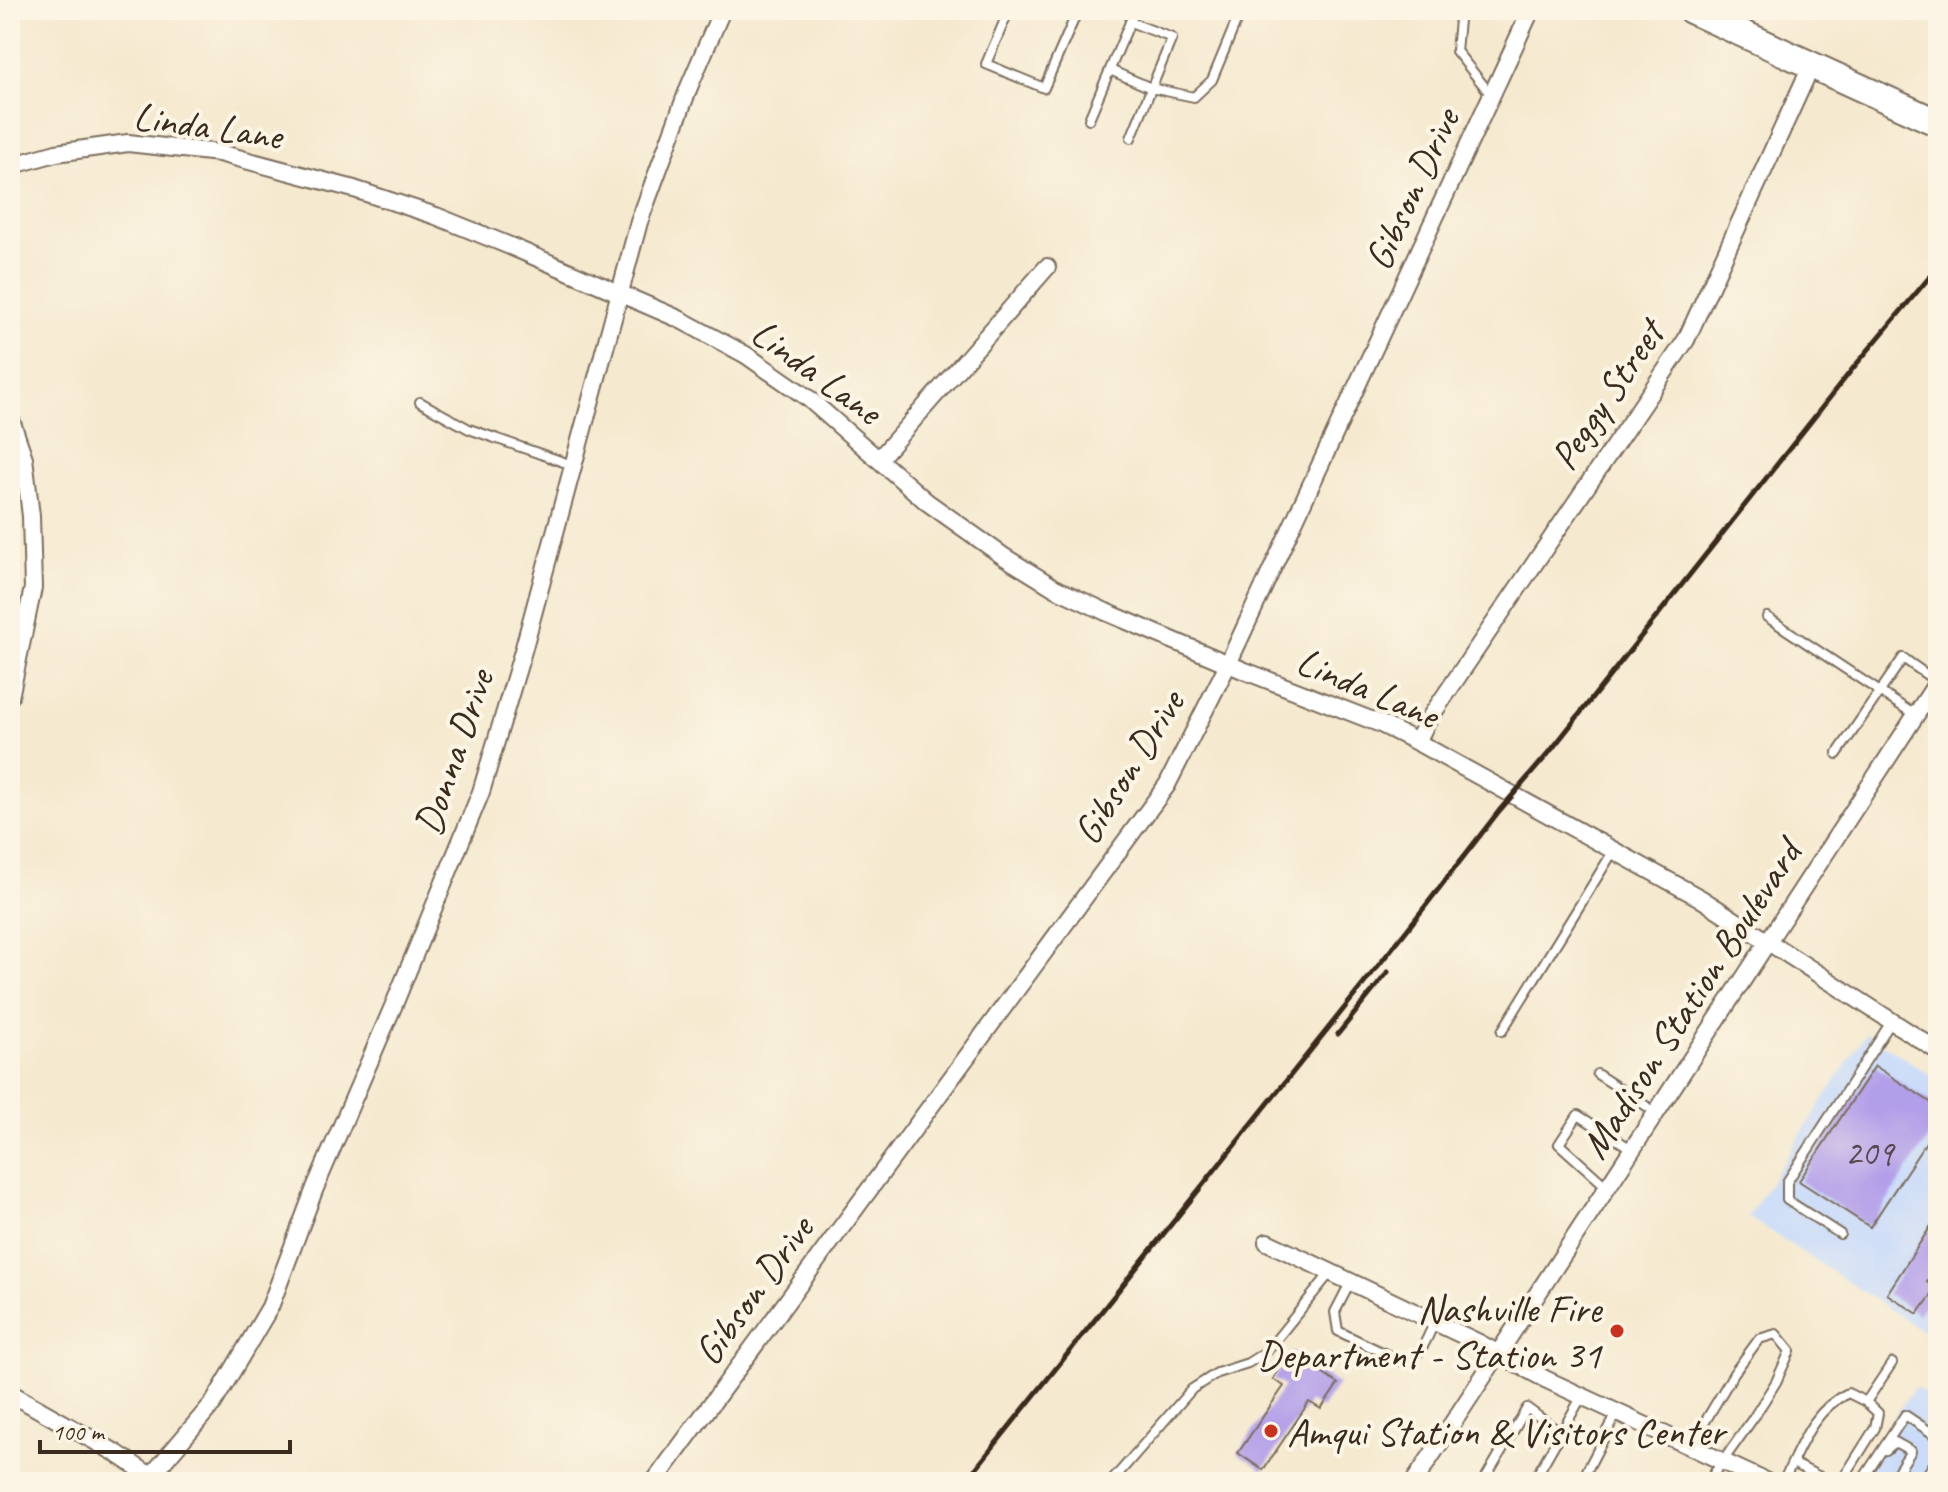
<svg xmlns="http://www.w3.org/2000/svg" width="1948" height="1492" viewBox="0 0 1948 1492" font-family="Caveat,sans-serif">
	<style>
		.built { fill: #cadcf9 }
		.building { fill: #b29fe9 }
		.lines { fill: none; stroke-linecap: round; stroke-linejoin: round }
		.service-casing { stroke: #7c6d5c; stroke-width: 12 }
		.minor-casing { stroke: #7c6d5c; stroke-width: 20 }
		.primary-casing { stroke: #7c6d5c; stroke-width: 30 }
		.service { stroke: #fff; stroke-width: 8 }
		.minor { stroke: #fff; stroke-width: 16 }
		.primary { stroke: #fff; stroke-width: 26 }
		.rail { stroke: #3b2a1e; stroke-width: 5 }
		.poi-dot { fill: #c8321e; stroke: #fcf5e5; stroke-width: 3 }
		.labels { text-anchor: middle; stroke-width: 8; stroke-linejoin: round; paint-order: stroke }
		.number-label { font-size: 36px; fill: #594751 }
		.street-label { font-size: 40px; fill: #3b2a1e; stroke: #fcf5e5 }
		.poi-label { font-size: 40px; fill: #3b2a1e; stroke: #fcf5e5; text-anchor: end }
	</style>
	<rect width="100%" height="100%" fill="#fcf5e5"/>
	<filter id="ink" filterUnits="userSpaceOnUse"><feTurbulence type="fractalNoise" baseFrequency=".0125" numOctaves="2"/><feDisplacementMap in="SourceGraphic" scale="16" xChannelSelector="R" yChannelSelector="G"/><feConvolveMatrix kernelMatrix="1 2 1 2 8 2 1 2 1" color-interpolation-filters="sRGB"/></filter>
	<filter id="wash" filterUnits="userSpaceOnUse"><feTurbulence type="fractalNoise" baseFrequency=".006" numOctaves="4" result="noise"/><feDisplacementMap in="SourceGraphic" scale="32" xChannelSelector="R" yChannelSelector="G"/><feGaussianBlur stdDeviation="1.8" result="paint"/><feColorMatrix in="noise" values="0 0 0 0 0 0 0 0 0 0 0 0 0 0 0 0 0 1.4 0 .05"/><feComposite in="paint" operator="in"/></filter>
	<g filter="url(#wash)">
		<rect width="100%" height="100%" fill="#f5e9cf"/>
		<g class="built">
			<polygon points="1866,1033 1938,1080 1938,1341 1748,1217"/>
			<polygon points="1915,1387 1938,1401 1938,1482 1850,1482"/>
		</g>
		<g id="blocks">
			<g class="building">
				<polygon points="1875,1066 1938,1107 1938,1124 1870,1227 1799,1181"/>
				<polygon points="1938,1215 1938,1266 1927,1282 1936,1289 1918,1314 1887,1294"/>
				<polygon points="1291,1352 1338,1384 1321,1409 1309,1402 1263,1470 1238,1453 1284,1386 1273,1379"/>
			</g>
		</g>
	</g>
	<g filter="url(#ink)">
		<use href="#blocks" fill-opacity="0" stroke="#7c6d5c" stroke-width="2"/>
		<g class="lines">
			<g class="service-casing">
				<g id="service">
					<polyline points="1009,10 986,64 1044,88 1078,10"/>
					<polyline points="1460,10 1456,51 1492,96"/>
					<polyline points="1110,70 1151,88 1194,97 1212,80 1241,10"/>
					<polyline points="1089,119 1130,22"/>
					<polyline points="1131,138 1172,38 1130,22 1135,10"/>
					<polyline points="420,402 469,429 572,465"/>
					<polyline points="1767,617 1915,715"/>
					<polyline points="1837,754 1903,658 1937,682"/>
					<polyline points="1502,1031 1614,850"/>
					<polyline points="1597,1074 1657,1113"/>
					<polyline points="1608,1188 1559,1144 1578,1115 1633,1150"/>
					<polyline points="1840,1234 1787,1200 1787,1182 1891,1022"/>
					<path d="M1350,1283L1335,1312L1338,1331L1400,1361C1421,1360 1426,1340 1434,1323"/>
					<polyline points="1866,1402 1892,1363"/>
					<polyline points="1690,1447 1734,1373 1759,1339 1776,1334 1790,1351 1776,1382 1754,1417 1708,1482"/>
					<polyline points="1886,1450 1895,1442 1911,1451 1891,1482"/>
					<polyline points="1793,1463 1830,1482"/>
					<polyline points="1111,1482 1192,1389 1217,1373 1248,1363 1267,1351 1330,1273"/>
					<polyline points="1483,1482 1527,1408 1561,1433"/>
					<polyline points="1533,1482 1582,1396"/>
					<polyline points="1581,1482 1617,1413"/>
					<path d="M1783,1482C1800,1448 1812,1410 1848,1393L1866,1402L1878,1413L1875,1428L1841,1482"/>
					<polyline points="1861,1482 1905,1415 1938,1437"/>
					<polyline points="1922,1482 1938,1458"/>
				</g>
			</g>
			<g class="minor-casing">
				<g id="minor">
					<polyline points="10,166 56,153 128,143 219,153 354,189 436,216 510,246 679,319 746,355 808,398 927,502 1003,556 1055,588 1106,612 1245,671 1381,724 1417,742 1700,898 1938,1051"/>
					<polyline points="10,417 24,458 31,516 33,588 10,697"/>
					<polyline points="879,459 1047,267"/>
					<polyline points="1417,742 1427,722 1686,340 1812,64"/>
					<polyline points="1267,1242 1479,1343 1545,1379 1767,1482"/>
					<polyline points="10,1393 116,1453 158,1481"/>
					<polyline points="152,1475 214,1402 270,1307 315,1188 395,1002 481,792 523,651 639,222 689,87 722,10"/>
					<polyline points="654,1482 1167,785 1228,664 1531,10"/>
					<path d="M1414,1482C1590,1216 1763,947 1938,681"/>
				</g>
			</g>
			<g class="primary-casing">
				<polyline id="primary" points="1691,10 1938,123"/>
			</g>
			<use href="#service" class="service"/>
			<use href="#minor" class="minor"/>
			<use href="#primary" class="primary"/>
			<g class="rail">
				<polyline points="1338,1034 1388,972"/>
				<polyline points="965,1482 1406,931 1499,811 1548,754 1854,367 1938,267"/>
			</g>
		</g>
	</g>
	<g class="poi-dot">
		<circle cx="1617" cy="1331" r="8"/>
		<circle cx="1271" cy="1431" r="8"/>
	</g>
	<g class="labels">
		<g class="number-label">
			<text x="1869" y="1165">209</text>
		</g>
		<g class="street-label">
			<text transform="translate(208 125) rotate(8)" y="14">Linda Lane</text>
			<text transform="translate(1411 189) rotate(-65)" y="14">Gibson Drive</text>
			<text transform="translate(817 371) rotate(36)" y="14">Linda Lane</text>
			<text transform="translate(1606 395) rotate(-56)" y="14">Peggy Street</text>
			<text transform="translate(1368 687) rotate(23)" y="14">Linda Lane</text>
			<text transform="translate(453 752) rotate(-71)" y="14">Donna Drive</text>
			<text transform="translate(1128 767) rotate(-58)" y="14">Gibson Drive</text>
			<text transform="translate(1690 999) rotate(-57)" y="14">Madison Station Boulevard</text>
			<text transform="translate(753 1290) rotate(-54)" y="14">Gibson Drive</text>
		</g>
		<g class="poi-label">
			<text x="1601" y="1322">Nashville Fire<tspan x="1601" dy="46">Department - Station 31</tspan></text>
			<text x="1287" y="1445" text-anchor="start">Amqui Station &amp; Visitors Center</text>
		</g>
	</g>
	<rect width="1948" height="1492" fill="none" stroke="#fcf5e5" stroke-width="40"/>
	<path d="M40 1440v12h250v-12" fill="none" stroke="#3b2a1e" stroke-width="4"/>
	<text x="52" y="1440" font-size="24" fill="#3b2a1e" stroke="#fcf5e5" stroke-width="6" paint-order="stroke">100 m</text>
</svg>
